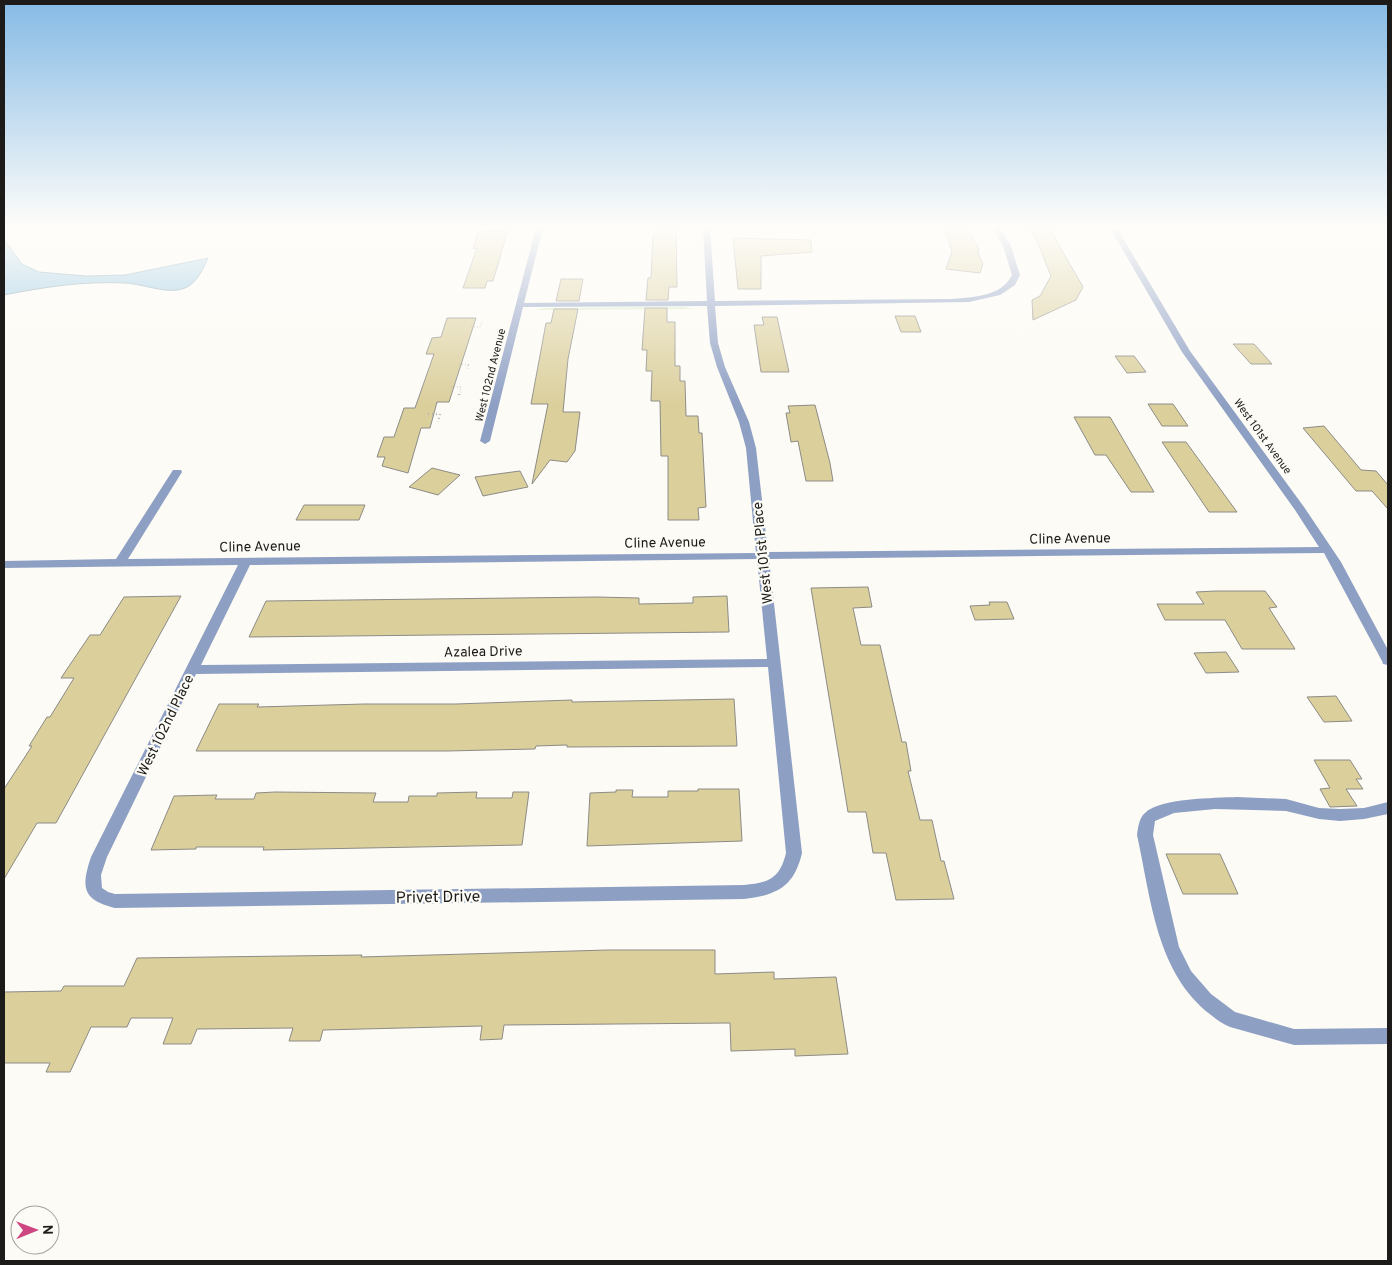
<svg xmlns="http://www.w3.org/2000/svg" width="1392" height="1265" viewBox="0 0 1392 1265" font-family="Overpass,sans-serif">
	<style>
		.green { fill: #d8eac9 }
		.water { fill: #90c3e1; stroke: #6d91a5 }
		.building { fill: #dbcf9c; stroke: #8c8b86 }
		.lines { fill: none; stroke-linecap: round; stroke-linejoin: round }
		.path-far1 { stroke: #b8b7b2; stroke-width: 2; stroke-dasharray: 0.5 2.5; stroke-linecap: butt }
		.path { stroke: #b8b7b2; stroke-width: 2.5; stroke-dasharray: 1 3; stroke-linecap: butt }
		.minor { fill: #8e9fc4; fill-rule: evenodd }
		.labels { text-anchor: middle; stroke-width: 4.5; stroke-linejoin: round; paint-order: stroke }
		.far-street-label { font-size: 11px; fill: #1c1b19; stroke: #fcfbf5 }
		.street-label { font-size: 14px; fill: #1c1b19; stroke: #fcfbf5 }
		.near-street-label { font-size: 16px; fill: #1c1b19; stroke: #fcfbf5 }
	</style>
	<rect width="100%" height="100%" fill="#fcfbf5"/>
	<polygon class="green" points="684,307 693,309 535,310 545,308"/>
	<path class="water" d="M4,239L22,264L39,272L86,276L125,275L208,258C204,268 196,284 185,288C168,295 144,284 125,283C84,281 44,287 4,295Z"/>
	<g class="building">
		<polygon points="656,228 676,228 677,287 669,287 668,300 646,300 648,278 651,278 653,235 656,235"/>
		<polygon points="944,228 963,228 965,231 969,231 979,249 978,253 983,264 980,273 946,269 952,251"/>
		<polygon points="1028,228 1049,228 1083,287 1076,300 1033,320 1032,300 1040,296 1051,276 1037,241"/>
		<polygon points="508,230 493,281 487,281 485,288 463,288 477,248 473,249 478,232"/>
		<polygon points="733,238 811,240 812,252 761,256 761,289 738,289"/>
		<polygon points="561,279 583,279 579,301 556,301"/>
		<polygon points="645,308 667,308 667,322 675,322 675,366 680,366 680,381 685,381 686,416 698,416 699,433 702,433 706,507 698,508 699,520 668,520 668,456 661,456 660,401 651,401 652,371 646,371 647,350 642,350"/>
		<polygon points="554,309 578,309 568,359 563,412 580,412 575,451 567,462 550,460 532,484 548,404 531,404 546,323 551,323"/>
		<polygon points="895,316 915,316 921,332 901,332"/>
		<polygon points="762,317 777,317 789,372 761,372 754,325 764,325"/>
		<polygon points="447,318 476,318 449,402 437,402 430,428 421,428 408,473 382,466 385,457 377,457 384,437 394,437 404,408 415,408 434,354 426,354 432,338 441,337"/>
		<polygon points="1233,344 1254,344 1272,364 1251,364"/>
		<polygon points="1115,356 1134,356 1146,372 1127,373"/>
		<polygon points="1148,404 1173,404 1188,426 1162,426"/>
		<polygon points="815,405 830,463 833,481 806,481 798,441 791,442 786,413 790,413 788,406"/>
		<polygon points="1074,417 1110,417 1154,492 1131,492 1106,455 1095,455"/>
		<polygon points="1324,426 1361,470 1376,471 1388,485 1388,509 1372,491 1356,491 1303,428"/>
		<polygon points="1162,442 1186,442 1237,512 1209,512"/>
		<polygon points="432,468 460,475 438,495 409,487"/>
		<polygon points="520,471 528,487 483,496 475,477"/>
		<polygon points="304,505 365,505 359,520 296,520"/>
		<polygon points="868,587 872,607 853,608 861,645 880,645 902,742 906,742 911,771 908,771 920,820 932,820 941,861 944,861 954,899 896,900 886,853 873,853 866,812 848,812 811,588"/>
		<polygon points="1216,591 1265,591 1277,607 1269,608 1295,649 1242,649 1225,620 1165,620 1157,604 1204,604 1196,592"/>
		<polygon points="181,596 56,823 37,823 4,879 4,789 32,746 29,746 47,717 50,717 74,678 61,678 90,635 100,635 124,597"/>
		<polygon points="727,596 729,632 249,637 266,601 597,597 639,598 639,604 693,603 693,597"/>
		<polygon points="989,602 1007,602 1014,619 975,620 970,606 990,605"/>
		<polygon points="1226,652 1239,672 1206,673 1194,653"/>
		<polygon points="1336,696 1352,721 1324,722 1307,697"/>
		<polygon points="734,699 737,746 567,747 567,745 536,746 535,749 447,751 196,751 219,704 259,704 257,707 364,704 456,704 572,700 572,702"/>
		<polygon points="1314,760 1350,760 1362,779 1356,779 1363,789 1346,789 1357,806 1330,807 1320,789 1330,788"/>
		<polygon points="698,789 739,789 742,841 587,846 590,793 616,792 616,790 633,790 632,797 668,797 668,791 698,791"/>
		<polygon points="275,792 376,793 373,802 408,802 409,796 437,796 437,793 477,792 476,798 512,798 513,792 529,792 522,845 263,850 264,847 196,847 196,849 151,850 174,796 217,795 215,799 254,799 256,793"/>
		<polygon points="1166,854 1220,854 1238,894 1183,894"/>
		<polygon points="608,950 715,950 715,974 774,972 774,979 836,977 848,1054 795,1056 795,1049 731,1051 730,1023 504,1025 502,1039 480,1040 482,1026 323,1030 320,1041 289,1041 293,1028 197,1029 191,1044 163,1044 173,1018 131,1018 127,1027 91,1027 70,1072 46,1072 50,1063 4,1063 4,992 61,991 64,986 124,986 137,958 362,955 361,957"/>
	</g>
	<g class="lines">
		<g class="path-far1">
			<polyline points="471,327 480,327 482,321"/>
			<polyline points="459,364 468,365 467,370"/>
			<polyline points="451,387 461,387 460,392"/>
		</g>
		<g class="path">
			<polyline points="459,395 460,391"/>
			<polyline points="428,414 440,414 438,422"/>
		</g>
		<g class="minor">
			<path d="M536,228H543L524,303L707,301L703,228H710L715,301L951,299C973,297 1001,297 1012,275L1003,246L993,228H1000L1011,246L1020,275L1015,285L1000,295L969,302L715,306L718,343L725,367L749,422L756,448L768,552L1319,547L1295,510L1182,352L1110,228H1117L1190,351L1304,507L1341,562L1388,650V665L1383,664L1382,661L1324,553L769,559L802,853C794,887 777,895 744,899L115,908C82,900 81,887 91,857L238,565L4,568V561L116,559L173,470H181L182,472L128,559L756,553L746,448L739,422L717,367L710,343L707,306L523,307L490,441L485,444L480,441ZM757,559L767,659L201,665L250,565ZM768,667L786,853C780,878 769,883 744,885L115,894L108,892L102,888L101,875L107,857L196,674Z"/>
			<path d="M1237,797L1286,799L1319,808L1340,809L1364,808L1388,802V814L1364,819L1340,821L1319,819L1286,811L1215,809L1174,813L1155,821L1153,835L1179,947L1191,971L1211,994L1235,1012L1294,1029L1388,1028V1044L1294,1045L1230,1027C1223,1024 1217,1020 1211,1015C1156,973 1151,898 1137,835C1138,828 1139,818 1145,813C1160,798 1215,798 1237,797Z"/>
		</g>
	</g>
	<linearGradient id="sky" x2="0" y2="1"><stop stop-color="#85bae5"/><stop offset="0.56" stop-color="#fefdfa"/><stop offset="1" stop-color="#fefdfa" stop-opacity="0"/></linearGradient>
	<rect width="1392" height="405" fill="url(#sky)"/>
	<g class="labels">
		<g class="far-street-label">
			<text transform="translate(490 375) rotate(-76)" y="4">West 102nd Avenue</text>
			<text transform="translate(1263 436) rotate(54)" y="4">West 101st Avenue</text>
		</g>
		<g class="street-label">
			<text transform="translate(1070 538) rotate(-1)" y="5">Cline Avenue</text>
			<text transform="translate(665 542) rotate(-1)" y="5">Cline Avenue</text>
			<text transform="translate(260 546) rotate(-1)" y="5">Cline Avenue</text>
			<text transform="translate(762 553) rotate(-96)" y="5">West 101st Place</text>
			<text transform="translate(483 651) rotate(-1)" y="5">Azalea Drive</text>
			<text transform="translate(165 725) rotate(-64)" y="5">West 102nd Place</text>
		</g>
		<g class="near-street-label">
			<text transform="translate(438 896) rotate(-1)" y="6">Privet Drive</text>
		</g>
	</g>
	<rect width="1392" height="1265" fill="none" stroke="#1c1b19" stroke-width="10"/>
	<g transform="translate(35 1230) rotate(89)"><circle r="24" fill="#fcfbf5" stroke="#a2a19d"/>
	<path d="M0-4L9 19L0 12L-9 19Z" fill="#cd4581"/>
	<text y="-8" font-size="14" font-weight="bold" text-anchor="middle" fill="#1c1b19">N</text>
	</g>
</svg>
